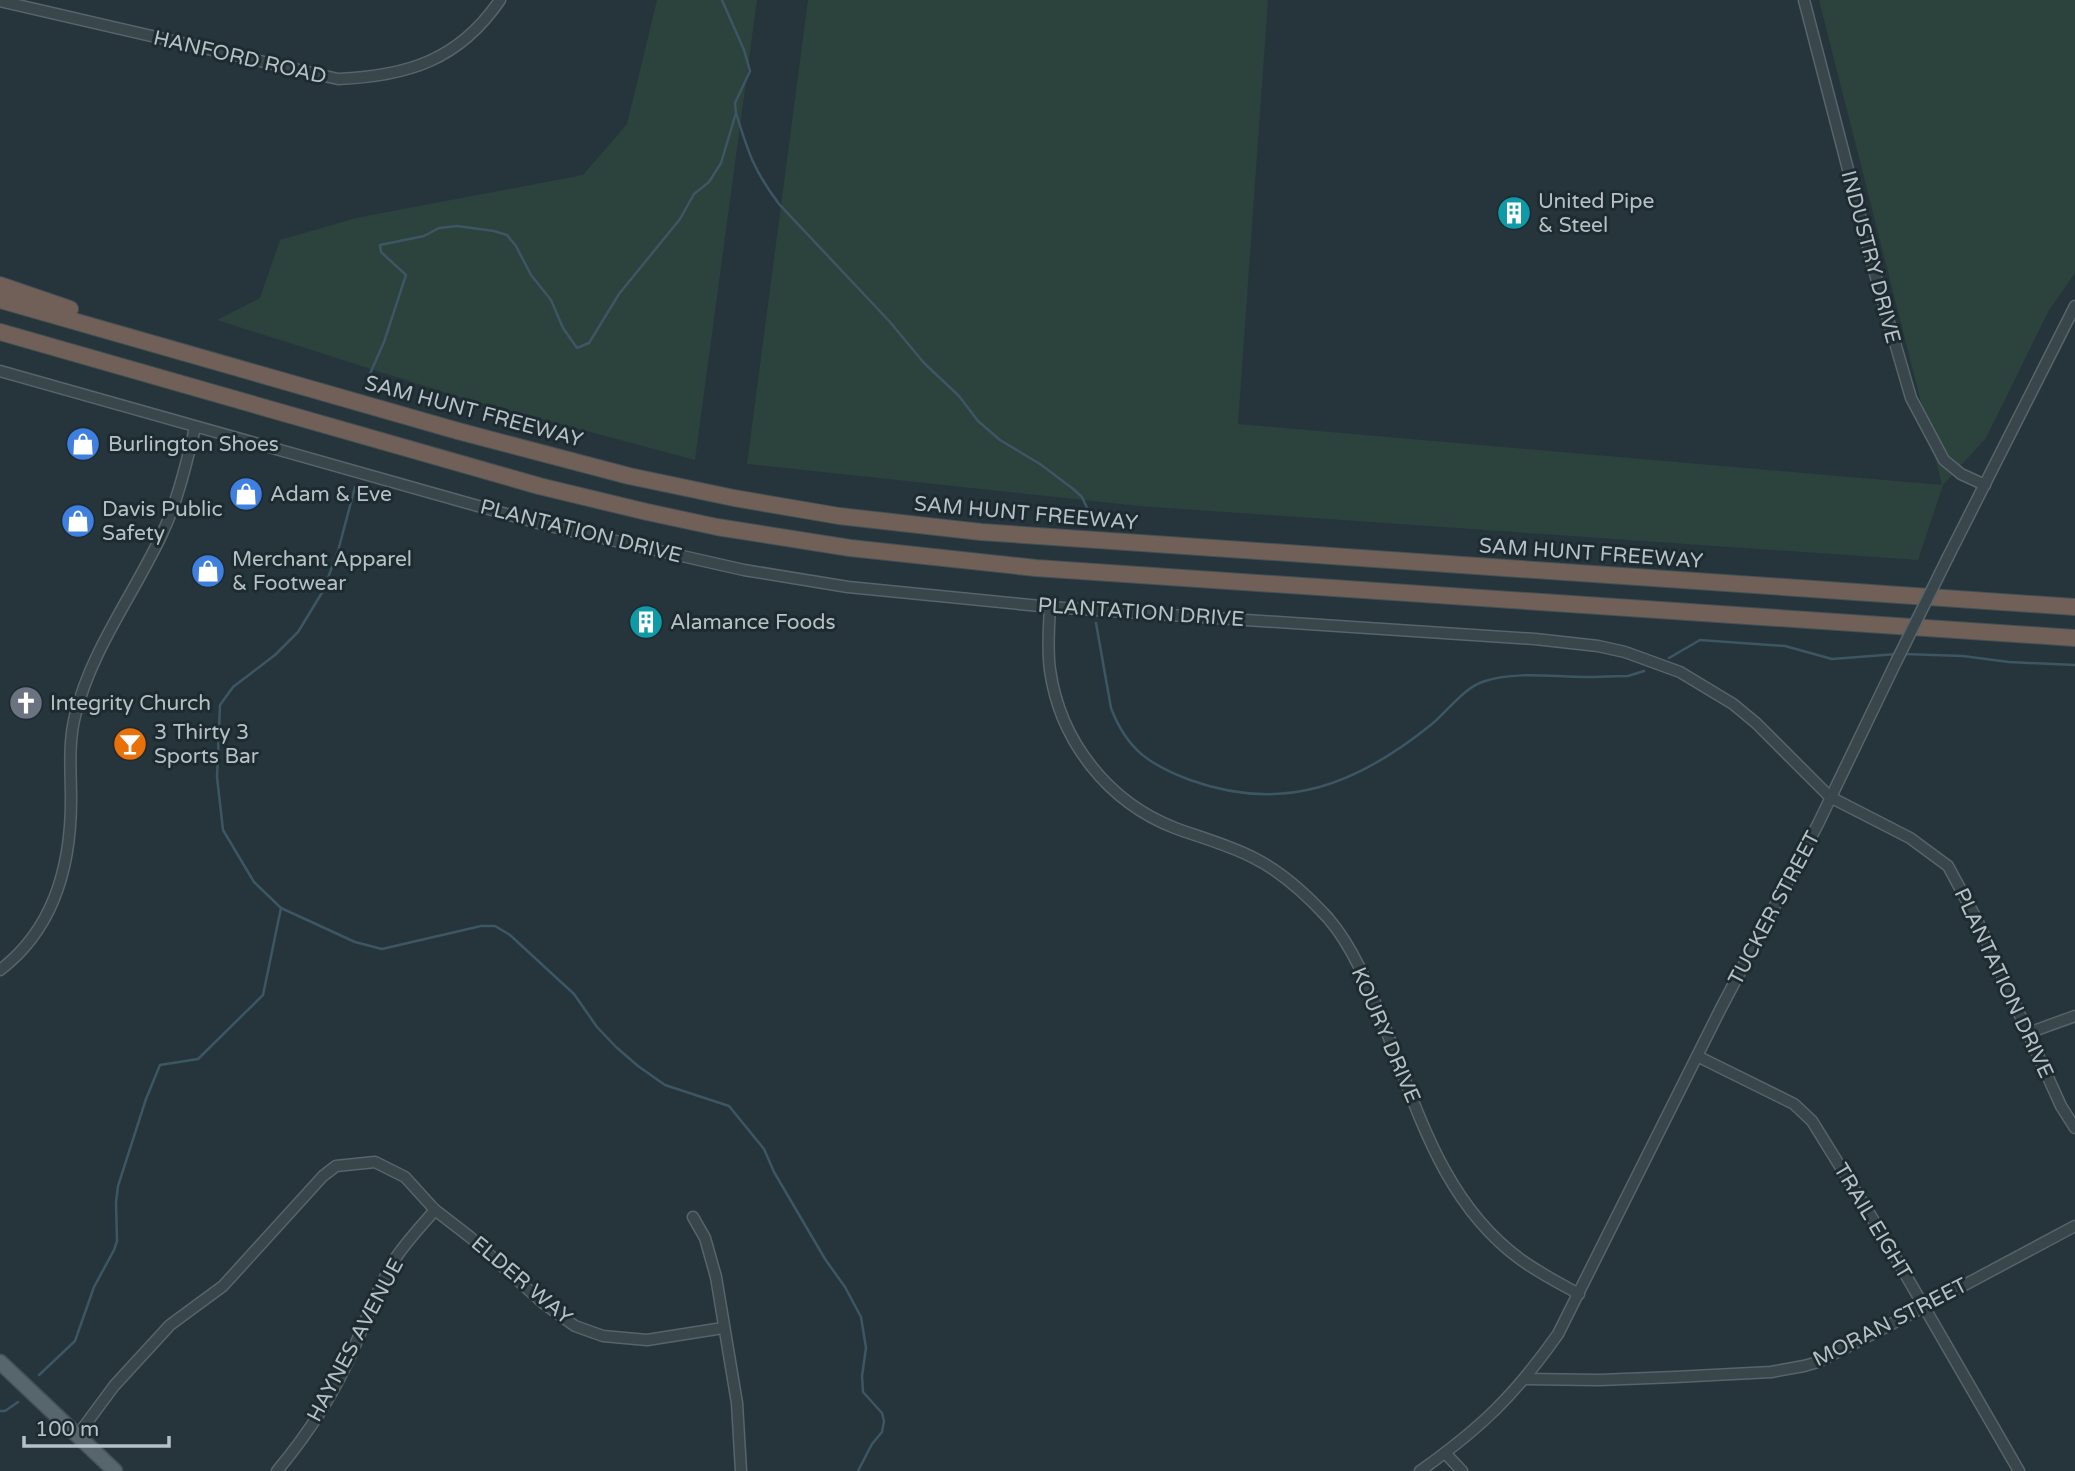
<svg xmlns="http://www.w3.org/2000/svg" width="2075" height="1471" viewBox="0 0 2075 1471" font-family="'Varela Round',sans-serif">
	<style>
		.green { fill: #2c423d }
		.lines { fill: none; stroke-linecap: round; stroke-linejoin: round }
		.stream { stroke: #3d5663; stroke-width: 2.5 }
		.minor-casing { stroke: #57646a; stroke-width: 13 }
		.major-casing { stroke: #455258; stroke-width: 17 }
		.highway-casing { stroke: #445157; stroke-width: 18 }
		.minor { stroke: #39464c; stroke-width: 10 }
		.major { stroke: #57656c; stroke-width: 14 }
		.highway { stroke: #716057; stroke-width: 16 }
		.minor-bridge-casing { stroke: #57646a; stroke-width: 13; stroke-linecap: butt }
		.minor-bridge { stroke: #39464c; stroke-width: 10 }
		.labels { text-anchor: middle; stroke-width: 6; stroke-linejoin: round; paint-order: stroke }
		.street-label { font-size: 21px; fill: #b5c1c7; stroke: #1e2b31 }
		.poi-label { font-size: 21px; fill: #b5c1c7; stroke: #1e2b31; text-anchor: start }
	</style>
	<rect width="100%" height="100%" fill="#26353c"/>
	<g class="green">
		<polygon points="657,0 757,0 695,460 459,397 217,320 260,298 280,240 356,218 583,175 627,124"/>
		<polygon points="808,0 1268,0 1238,424 1942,485 1819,0 2075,0 2075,273 2048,312 1986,438 1943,485 1918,560 1139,506 747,464"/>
	</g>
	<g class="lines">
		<g class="stream">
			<path d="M736,113C748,152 754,171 779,204L890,322L924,363L959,396L978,421L1000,440L1040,464L1072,488L1082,497L1088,510"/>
			<polyline points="369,376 384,342 406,275 381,252 380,245 424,236 439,228 457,226 494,231 507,235 516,246 531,275 551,300 563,328 577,348 589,343 619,294 680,219 694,194 709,182 721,163 736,113 735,103 750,71 744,50 722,0"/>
			<polyline points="355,487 338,551 323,591 298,632 275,655 233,687 220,705 217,777 223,830 254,882 281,908 355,942 382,949 481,926 495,926 510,935 574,994 597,1027 616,1047 638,1066 665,1085 729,1106 764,1149 774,1172 825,1259 845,1287 861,1317 866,1348 862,1376 863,1392 882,1413 884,1421 882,1432 872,1444 858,1471"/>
			<path d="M1096,623L1111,708C1127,750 1150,765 1190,780C1284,814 1358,784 1432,724C1448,711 1464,687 1485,681C1517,671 1553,677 1586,677C1600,677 1614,676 1628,676L1644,671"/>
			<polyline points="1904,654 1963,656 2009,662 2075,665"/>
			<polyline points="1669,658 1700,640 1785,646 1832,659 1897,654"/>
			<polyline points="39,1375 75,1341 94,1287 114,1250 117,1241 116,1202 118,1186 146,1099 160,1065 198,1059 263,995 281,908"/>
			<polyline points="0,1411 5,1411 18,1402"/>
		</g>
		<g class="minor-casing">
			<g id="minor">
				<polyline points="1804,0 1877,281 1911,398 1944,460 1961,474 1985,485"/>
				<path d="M0,1L338,79C408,76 459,60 500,0"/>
				<polyline points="0,371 545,525 744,570 848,587 1050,607 1535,639 1598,646 1625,652 1680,672 1733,704 1756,723 1830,797 1910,838 1948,866 1977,920 2061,1106 2075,1128"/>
				<polyline points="1948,557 2075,306"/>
				<path d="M1050,607C1049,627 1047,649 1050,670C1060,741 1108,802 1175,828C1202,838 1229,845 1254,858C1282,872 1307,895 1328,918C1353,947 1368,985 1382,1020C1417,1107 1441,1201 1520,1259C1539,1273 1559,1283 1579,1294"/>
				<path d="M0,970C54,929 71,865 71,800C71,772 68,744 75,716C91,650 134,594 162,534C178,500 186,464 195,428"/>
				<polyline points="2028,1033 2075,1016"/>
				<polyline points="1699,1057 1794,1104 1812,1121 1882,1234 2019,1471"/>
				<polyline points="693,1217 705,1238 716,1277 737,1403 741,1471"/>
				<polyline points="1525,1379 1599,1380 1675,1377 1771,1372 1804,1366 1818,1362 1884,1328 2075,1226"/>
				<polyline points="77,1436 114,1386 170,1325 223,1286 323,1176 336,1166 375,1162 405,1177 435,1210 470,1237 543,1303 575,1326 603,1336 647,1340 723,1328"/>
				<polyline points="1445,1453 1462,1471"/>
				<path d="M277,1471C308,1434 335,1392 354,1348C367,1317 379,1285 397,1256C408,1240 422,1225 435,1210"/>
				<path d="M1420,1471C1481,1428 1515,1395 1558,1334L1720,1010L1818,824L1896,662"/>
			</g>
		</g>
		<g class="major-casing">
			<polyline id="major" points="0,1362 115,1471"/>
		</g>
		<g class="highway-casing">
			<g id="highway">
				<polyline points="0,285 70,309"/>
				<polyline points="0,300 458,431 629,476 734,498 839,516 981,532 2075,607"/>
				<polyline points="0,332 539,486 647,512 717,527 850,548 1036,568 2075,638"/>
			</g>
		</g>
		<use href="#minor" class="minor"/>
		<use href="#major" class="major"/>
		<use href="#highway" class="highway"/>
		<g class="minor-bridge-casing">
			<polyline id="minor-bridge" points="1896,662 1948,557"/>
		</g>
		<use href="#minor-bridge" class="minor-bridge"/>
	</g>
	<defs>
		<g id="building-disc" transform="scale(1.75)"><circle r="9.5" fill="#0f9aa8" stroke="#1e2b31"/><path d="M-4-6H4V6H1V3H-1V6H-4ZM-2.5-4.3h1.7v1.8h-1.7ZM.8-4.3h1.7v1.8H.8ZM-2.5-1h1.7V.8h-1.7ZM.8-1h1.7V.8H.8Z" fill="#fff"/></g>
		<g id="shop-disc" transform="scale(1.75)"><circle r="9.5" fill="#3f7fe0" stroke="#1e2b31"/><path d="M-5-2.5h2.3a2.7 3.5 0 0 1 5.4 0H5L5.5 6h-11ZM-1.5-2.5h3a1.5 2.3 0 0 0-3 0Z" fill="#fff"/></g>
		<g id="church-disc" transform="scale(1.75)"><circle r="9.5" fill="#6b7280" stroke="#1e2b31"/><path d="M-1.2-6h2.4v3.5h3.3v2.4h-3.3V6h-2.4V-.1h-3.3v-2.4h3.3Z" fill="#fff"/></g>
		<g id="bar-disc" transform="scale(1.75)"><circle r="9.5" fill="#e8710a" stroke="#1e2b31"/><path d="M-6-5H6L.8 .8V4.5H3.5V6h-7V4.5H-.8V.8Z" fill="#fff"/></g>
	</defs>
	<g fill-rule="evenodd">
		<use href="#building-disc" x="1514" y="213"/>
		<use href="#shop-disc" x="83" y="444"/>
		<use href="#shop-disc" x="246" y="494"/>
		<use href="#shop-disc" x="78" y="521"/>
		<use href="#shop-disc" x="208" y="571"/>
		<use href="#building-disc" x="646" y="622"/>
		<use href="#church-disc" x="26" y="703"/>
		<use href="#bar-disc" x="130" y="744"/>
	</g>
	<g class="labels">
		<g class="street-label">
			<text transform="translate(240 57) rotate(13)" y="7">HANFORD ROAD</text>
			<text transform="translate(1871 257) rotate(75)" y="7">INDUSTRY DRIVE</text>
			<text transform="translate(474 411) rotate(15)" y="7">SAM HUNT FREEWAY</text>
			<text transform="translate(1026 513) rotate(5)" y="7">SAM HUNT FREEWAY</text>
			<text transform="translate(581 531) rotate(14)" y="7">PLANTATION DRIVE</text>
			<text transform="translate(1591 553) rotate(4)" y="7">SAM HUNT FREEWAY</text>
			<text transform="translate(1141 612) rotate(4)" y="7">PLANTATION DRIVE</text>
			<text transform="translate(1774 908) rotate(-62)" y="7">TUCKER STREET</text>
			<text transform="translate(2004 983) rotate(65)" y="7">PLANTATION DRIVE</text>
			<text transform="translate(1386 1035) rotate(67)" y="7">KOURY DRIVE</text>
			<text transform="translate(1873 1221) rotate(59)" y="7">TRAIL EIGHT</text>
			<text transform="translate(522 1280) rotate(40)" y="7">ELDER WAY</text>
			<text transform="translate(1890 1322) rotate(-27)" y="7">MORAN STREET</text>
			<text transform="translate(355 1340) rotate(-62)" y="7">HAYNES AVENUE</text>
		</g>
		<g class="poi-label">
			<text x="1538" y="208">United Pipe<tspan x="1538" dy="24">&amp; Steel</tspan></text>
			<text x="108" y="451">Burlington Shoes</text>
			<text x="270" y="501">Adam &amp; Eve</text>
			<text x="102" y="516">Davis Public<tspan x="102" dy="24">Safety</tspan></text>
			<text x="232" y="566">Merchant Apparel<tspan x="232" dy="24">&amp; Footwear</tspan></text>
			<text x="670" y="629">Alamance Foods</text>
			<text x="50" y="710">Integrity Church</text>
			<text x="154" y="739">3 Thirty 3<tspan x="154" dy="24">Sports Bar</tspan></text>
		</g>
	</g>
	<path d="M24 1436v10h145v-10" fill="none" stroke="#b5c1c7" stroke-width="3.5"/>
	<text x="35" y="1436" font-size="21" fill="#b5c1c7" stroke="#1e2b31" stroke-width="5" paint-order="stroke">100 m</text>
</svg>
